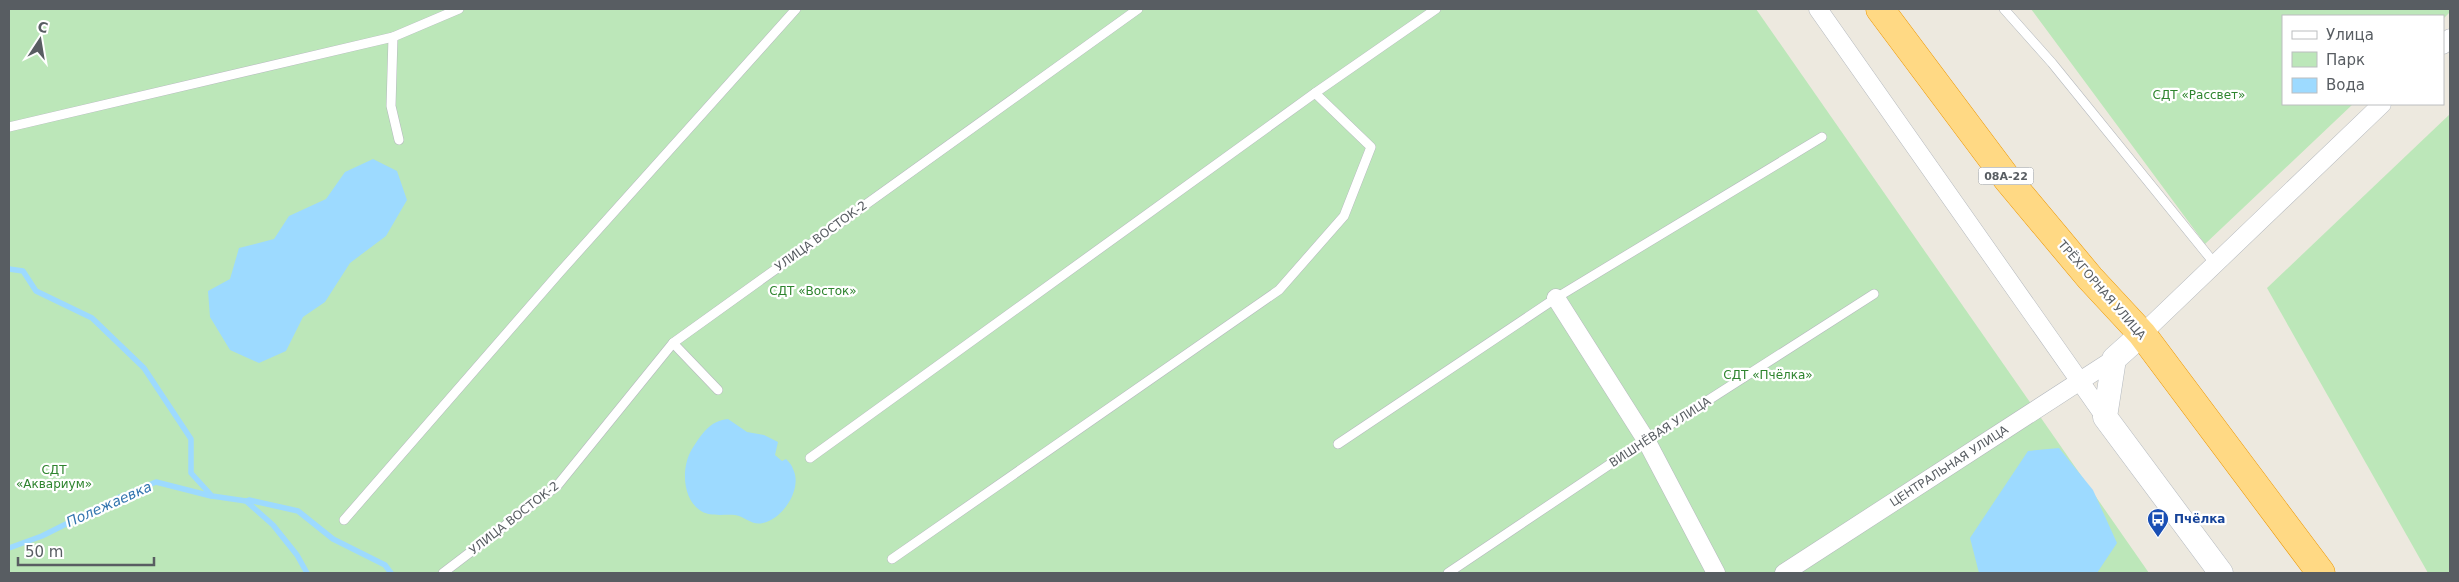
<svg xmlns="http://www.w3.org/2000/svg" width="2459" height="582" viewBox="0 0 2459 582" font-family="'DejaVu Sans',sans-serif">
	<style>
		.green { fill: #bce7b9 }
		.water { fill: #9ddaff }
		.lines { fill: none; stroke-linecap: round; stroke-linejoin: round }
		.stream { stroke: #9ddaff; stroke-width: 5.5 }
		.lane-casing { stroke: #b5b9be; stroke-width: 10 }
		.street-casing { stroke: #b5b9be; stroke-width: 19 }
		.secondary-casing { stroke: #b5bac0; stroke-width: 25 }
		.highway-casing { stroke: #ec9600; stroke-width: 29 }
		.lane { stroke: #fff; stroke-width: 9 }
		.street { stroke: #fff; stroke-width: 18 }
		.secondary { stroke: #fff; stroke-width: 24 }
		.highway { stroke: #ffd984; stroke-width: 28 }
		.labels { text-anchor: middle; stroke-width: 4.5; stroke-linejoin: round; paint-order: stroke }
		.shield { fill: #fff; stroke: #8a8e91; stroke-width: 1 }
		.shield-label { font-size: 11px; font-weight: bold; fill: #585d62 }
		.park-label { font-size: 12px; fill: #2e842e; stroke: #fff }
		.street-label { font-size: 12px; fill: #585d62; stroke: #fff }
		.transit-label { font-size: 12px; font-weight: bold; fill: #164399; stroke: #fff; text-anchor: start }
		.water-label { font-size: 14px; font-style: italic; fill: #3275af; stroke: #fff }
	</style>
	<rect width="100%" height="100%" fill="#ede9df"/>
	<g class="green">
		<polygon points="9,9 1756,9 2149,573 9,573"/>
		<polygon points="2031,9 2450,9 2450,12 2443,19 2443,16 2283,16 2283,104 2353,104 2205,244"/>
		<polygon points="2450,114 2450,573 2428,573 2267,288"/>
	</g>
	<g class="water">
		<polygon points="373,159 397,171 407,200 386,236 350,263 325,302 303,317 286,351 259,363 230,350 210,317 208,291 230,279 239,248 274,239 289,216 326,199 345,172"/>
		<path d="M728,419L747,432L764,435L778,442L775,455L782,461L786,459C789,462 792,465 793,469C803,488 783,519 763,523C752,526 746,517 735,515C724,514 711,517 701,511C682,499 681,467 692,449C702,434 709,421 728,419Z"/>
		<polygon points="2059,448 2093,490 2117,543 2097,573 1979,573 1970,538 2028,451"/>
	</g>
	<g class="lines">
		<g class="stream">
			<polyline points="9,269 23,271 36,291 92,318 144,368 191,439 191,473 212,496 246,501 273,525 297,555 307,573"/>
			<polyline points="246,501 249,500 298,511 333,539 385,565 391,573"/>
			<polyline points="9,548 42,536 120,497 156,482 211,496"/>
		</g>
		<g class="lane-casing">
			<g id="lane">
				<polyline points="2004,9 2052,63 2215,264"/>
				<polyline points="393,37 391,106 399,140"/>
				<polyline points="9,127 393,37 459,9"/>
				<polyline points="673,343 718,390"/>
				<polyline points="1338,444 1556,298 1822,137"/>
				<polyline points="810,458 1315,93 1436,9"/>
				<polyline points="344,520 560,272 796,9"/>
				<polyline points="892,559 1279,290 1344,216 1371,147 1315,93"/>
				<polyline points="443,573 557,486 673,343 1138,9"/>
				<polyline points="1448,573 1646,440 1874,294"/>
			</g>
		</g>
		<g class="street-casing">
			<g id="street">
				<polyline points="1818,9 2105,417"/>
				<polyline points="2443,45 2450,38"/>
				<polyline points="1556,298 1646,440 1716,573"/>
				<polyline points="2142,334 2382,104"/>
				<polyline points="1784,573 2114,359"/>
			</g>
		</g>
		<g class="secondary-casing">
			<polyline id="secondary" points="2142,334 2114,359 2105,417 2221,573"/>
		</g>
		<g class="highway-casing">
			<polyline id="highway" points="1880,9 2008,180 2090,278 2142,334 2321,573"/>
		</g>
		<use href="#lane" class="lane"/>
		<use href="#street" class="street"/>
		<use href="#secondary" class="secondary"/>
		<use href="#highway" class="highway"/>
	</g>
	<defs>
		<g id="bus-pin" transform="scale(1.125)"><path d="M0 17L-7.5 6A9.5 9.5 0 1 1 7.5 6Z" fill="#1a4fb4" stroke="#fff"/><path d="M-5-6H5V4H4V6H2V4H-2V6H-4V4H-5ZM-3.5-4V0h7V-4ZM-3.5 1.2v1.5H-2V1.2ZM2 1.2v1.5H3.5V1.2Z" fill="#fff"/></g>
	</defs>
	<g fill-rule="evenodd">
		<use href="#bus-pin" x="2158" y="519"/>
	</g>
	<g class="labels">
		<rect class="shield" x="1978.5" y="167.5" width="55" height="17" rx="4"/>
		<g class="shield-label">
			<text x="2006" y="180">08А-22</text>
		</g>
		<g class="park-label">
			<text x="2199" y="99">СДТ «Рассвет»</text>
			<text x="813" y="295">СДТ «Восток»</text>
			<text x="1768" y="379">СДТ «Пчёлка»</text>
			<text x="54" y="474">СДТ<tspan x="54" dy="14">«Аквариум»</tspan></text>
		</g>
		<g class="street-label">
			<text transform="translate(821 236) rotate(-36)" y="4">УЛИЦА ВОСТОК-2</text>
			<text transform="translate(2102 290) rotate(49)" y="4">ТРЁХГОРНАЯ УЛИЦА</text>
			<text transform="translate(1660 432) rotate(-33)" y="4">ВИШНЁВАЯ УЛИЦА</text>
			<text transform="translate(1949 466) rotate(-33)" y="4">ЦЕНТРАЛЬНАЯ УЛИЦА</text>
			<text transform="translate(514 518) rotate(-38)" y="4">УЛИЦА ВОСТОК-2</text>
		</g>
		<g class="transit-label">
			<text x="2174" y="523">Пчёлка</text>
		</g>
		<g class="water-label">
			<text transform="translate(109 504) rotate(-24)" y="5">Полежаевка</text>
		</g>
	</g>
	<rect width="2459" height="582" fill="none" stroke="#585d62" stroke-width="20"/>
	<rect x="2282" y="15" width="162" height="90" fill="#ffffff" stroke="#bcbec0"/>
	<rect x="2292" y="31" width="25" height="8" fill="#ffffff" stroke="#bcbec0"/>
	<text x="2326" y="40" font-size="15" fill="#585d62">Улица</text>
	<rect x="2292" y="52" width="25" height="15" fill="#bce7b9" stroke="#bcbec0"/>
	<text x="2326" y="65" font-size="15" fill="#585d62">Парк</text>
	<rect x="2292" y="78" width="25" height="15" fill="#9ddaff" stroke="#bcbec0"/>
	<text x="2326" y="90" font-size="15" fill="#585d62">Вода</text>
	<g transform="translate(40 40) rotate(12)" stroke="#ffffff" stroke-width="4" paint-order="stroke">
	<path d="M0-4L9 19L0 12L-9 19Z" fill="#585d62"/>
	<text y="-8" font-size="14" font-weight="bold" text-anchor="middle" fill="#585d62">С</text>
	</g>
	<path d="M18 557v8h136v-8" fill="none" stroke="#585d62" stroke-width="2.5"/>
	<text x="25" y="557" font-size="15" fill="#585d62" stroke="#ffffff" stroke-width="4" paint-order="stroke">50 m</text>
</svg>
